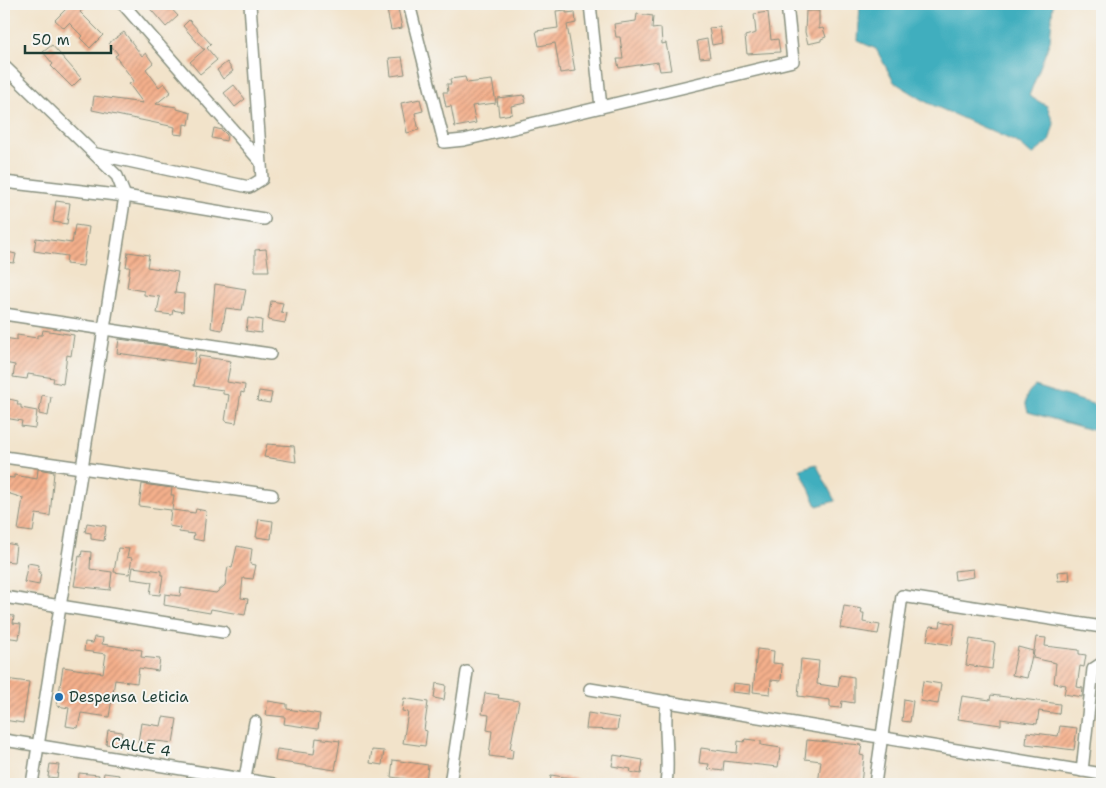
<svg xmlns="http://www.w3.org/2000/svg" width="1106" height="788" viewBox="0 0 1106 788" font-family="'Shantell Sans',sans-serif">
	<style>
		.water { fill: #41aebe; stroke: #307679 }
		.building { fill: url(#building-hatch) }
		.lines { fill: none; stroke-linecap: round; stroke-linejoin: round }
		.minor-casing { stroke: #88907f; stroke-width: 14 }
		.minor { stroke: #fff; stroke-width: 11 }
		.poi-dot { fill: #1f6fb2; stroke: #f6f6f2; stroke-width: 2 }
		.labels { text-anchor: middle; stroke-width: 4; stroke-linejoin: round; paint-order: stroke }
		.poi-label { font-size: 15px; fill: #1f3d34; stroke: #f6f6f2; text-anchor: start }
		.street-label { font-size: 15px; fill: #1f3d34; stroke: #f6f6f2 }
	</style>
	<defs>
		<pattern id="building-hatch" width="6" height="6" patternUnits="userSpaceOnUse" patternTransform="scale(1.25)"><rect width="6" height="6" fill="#f5b08c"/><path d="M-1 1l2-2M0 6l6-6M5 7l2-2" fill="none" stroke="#c69073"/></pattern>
	</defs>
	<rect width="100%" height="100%" fill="#f6f6f2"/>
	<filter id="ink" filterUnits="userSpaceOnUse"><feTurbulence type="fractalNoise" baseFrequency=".02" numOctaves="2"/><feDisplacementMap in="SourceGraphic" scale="10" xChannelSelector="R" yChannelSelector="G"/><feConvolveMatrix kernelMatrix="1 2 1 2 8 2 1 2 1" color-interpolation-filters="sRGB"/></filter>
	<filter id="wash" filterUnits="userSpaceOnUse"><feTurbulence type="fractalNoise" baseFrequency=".0096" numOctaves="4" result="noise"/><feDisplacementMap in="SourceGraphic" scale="20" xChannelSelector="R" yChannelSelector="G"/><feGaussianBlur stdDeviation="1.12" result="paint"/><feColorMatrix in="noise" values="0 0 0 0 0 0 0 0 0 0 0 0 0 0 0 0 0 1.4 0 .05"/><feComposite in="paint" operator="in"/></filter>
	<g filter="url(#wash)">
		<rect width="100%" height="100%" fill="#f2e3ca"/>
		<g class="water">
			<polygon points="860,4 1053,4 1050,41 1029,96 1047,106 1054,124 1049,142 1032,155 1018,143 928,103 894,82 876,49 858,41"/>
			<path d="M1035,386L1102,407V433L1028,412C1024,400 1025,394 1035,386Z"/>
			<polygon points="816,464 835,501 817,506 800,469"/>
		</g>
		<g id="blocks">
			<g class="building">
				<polygon points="71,4 88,4 80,12 103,35 90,48 80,38 82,36 69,23 64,28 55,20"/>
				<polygon points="146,4 167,4 178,16 166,27"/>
				<polygon points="398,8 402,28 391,30 387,10"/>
				<polygon points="566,10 566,13 575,12 576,23 567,25 575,71 560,73 555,43 539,46 536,31 558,28 556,11"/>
				<polygon points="806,11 819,11 819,29 823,28 826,37 821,39 821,41 808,44 805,32"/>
				<polygon points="768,12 771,40 778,39 780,52 747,54 745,36 756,33 754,14"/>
				<polygon points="637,14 653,16 652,29 661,28 662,44 666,43 671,70 660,71 658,62 619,68 617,59 623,59 620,37 616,37 614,24 636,21"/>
				<polygon points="189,20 211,44 207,48 217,60 200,74 190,62 205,49 203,49 183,26"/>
				<polygon points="720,27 722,43 712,45 709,28"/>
				<polygon points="124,32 142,56 146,53 153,63 146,69 159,87 164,83 171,92 156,104 177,107 177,109 191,113 189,125 184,124 183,135 174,134 175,127 92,110 94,96 143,103 129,84 134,81 115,56 118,54 109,43"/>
				<polygon points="707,39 710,57 700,58 697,41"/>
				<polygon points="52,45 81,78 72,87 51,66 53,64 43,52"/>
				<polygon points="402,57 405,74 391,76 389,58"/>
				<polygon points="227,62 233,71 223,79 217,70"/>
				<polygon points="465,77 467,83 492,80 496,103 472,106 476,123 455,127 451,106 446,107 443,92 448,92 447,84 451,84 450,79"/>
				<polygon points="234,85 245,99 235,107 224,93"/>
				<polygon points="524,95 526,103 511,106 512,114 499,116 497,98"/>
				<polygon points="420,99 423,111 415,113 419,130 407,133 401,103"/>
				<polygon points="214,128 222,130 227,135 226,141 212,138"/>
				<polygon points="56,201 70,203 67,224 53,222"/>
				<polygon points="75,225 89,227 83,266 66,264 67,256 34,251 36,238 72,243"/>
				<polygon points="266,249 269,271 255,271 255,250"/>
				<polygon points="7,252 16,254 14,263 5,262"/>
				<polygon points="128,252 149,255 147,267 178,272 175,293 184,294 183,312 173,310 172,315 157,313 160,297 144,295 144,291 127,288 130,267 126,267"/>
				<polygon points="215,284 246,289 242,310 226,308 222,330 211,328"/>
				<polygon points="271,301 283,303 281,312 287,313 285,323 268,320"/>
				<polygon points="248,318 262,320 261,333 246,331"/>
				<polygon points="43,330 74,335 71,356 67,355 63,384 53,382 54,378 28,374 27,379 13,377 15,365 4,363 4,338 17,340 17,335 37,338 37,335 42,335"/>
				<polygon points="119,339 196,350 194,364 117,353"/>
				<polygon points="199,356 231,361 227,382 245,385 244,393 241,392 236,423 225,421 229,395 223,394 223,390 194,386"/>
				<polygon points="259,391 272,393 270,403 257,401"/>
				<polygon points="42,395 51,397 48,416 39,414"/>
				<polygon points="4,398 18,401 17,405 21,405 21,408 37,411 35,428 21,426 22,421 5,418"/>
				<polygon points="267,444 294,446 296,462 264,457"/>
				<polygon points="38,469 54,472 50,516 36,514 33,532 18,530 23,498 4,492 4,477 14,478 14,475 37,479"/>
				<polygon points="142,484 172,488 171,495 174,495 172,510 195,513 196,509 206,511 203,541 193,539 194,534 179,532 180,528 169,526 171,510 139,506"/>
				<polygon points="259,519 273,521 271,539 256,537"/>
				<polygon points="87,523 106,526 104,541 91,539 91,533 85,532"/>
				<polygon points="4,543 16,545 14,562 4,561"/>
				<polygon points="237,546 252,549 250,564 256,565 253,579 243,578 241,598 248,599 245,615 211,609 210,613 164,605 165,594 180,596 181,588 216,593 225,585 228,567 232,568"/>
				<polygon points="118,548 129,549 127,557 132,558 129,574 114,572"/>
				<polygon points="82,551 91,552 90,569 112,572 110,590 74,586 79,556 81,557"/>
				<polygon points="28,563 39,565 38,572 41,572 39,585 24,582"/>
				<polygon points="133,567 161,571 161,575 163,575 160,595 150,594 152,582 131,579"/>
				<polygon points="973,569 974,577 955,580 954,571"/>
				<polygon points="1069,571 1070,580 1058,581 1057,572"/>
				<polygon points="844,606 862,609 861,613 864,613 863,622 880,625 878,634 840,628"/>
				<polygon points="4,615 14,616 13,623 21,624 19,639 4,637"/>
				<polygon points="941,621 955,624 952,645 927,641 930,626 940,627"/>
				<polygon points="94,637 103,638 102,644 142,650 141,657 160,659 158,671 139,668 137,683 115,680 109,717 81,713 78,728 66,726 69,708 57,706 63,667 103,673 106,654 84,651 85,642 93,643"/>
				<polygon points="1036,637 1046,638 1045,646 1079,650 1079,654 1086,655 1084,667 1080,666 1077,687 1083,688 1082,697 1064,694 1066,685 1054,683 1056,663 1033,658"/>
				<polygon points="970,639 995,643 992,669 966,665"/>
				<polygon points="1018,647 1033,651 1027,678 1012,675"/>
				<polygon points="757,649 774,651 773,663 782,664 781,681 771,680 770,694 753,692"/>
				<polygon points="801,659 819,661 817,684 838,687 840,675 854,677 854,703 842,701 841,708 830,707 830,700 798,696"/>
				<polygon points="4,679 29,682 23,723 4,720 6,697 4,697"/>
				<polygon points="923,681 941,684 938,704 920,701"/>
				<polygon points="436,683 446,685 444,700 434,698"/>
				<polygon points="733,683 751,685 750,694 732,692"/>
				<polygon points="485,693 499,695 498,698 519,701 510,749 513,750 512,759 489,756 492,731 487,730 489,715 482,714"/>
				<polygon points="991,695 1060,704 1059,714 1039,711 1037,724 1001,719 1001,725 958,719 962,696 990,700"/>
				<polygon points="404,698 428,702 424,730 427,731 425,746 403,743 408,712 402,711"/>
				<polygon points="904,699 913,701 910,722 902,721"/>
				<polygon points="268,701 287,704 287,709 320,714 318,729 284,724 285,717 266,715"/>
				<polygon points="588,713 619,718 617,730 586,729"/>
				<polygon points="163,717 177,719 173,743 148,740 148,743 138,742 141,723 161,726"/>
				<polygon points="1060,726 1077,728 1074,750 1026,744 1027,732 1058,736"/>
				<polygon points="108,730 122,732 120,746 106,744"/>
				<polygon points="316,738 340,741 335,770 275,761 277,749 314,754"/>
				<polygon points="745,739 761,741 761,745 781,748 778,767 724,761 723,771 708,769 709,764 699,763 701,748 737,753 738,741 744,742"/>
				<polygon points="807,740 862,745 860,755 864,756 861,784 818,784 821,761 805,759"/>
				<polygon points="372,750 384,751 382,765 370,763"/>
				<polygon points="614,755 643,760 641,774 630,772 631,769 612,766"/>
				<polygon points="393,760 428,765 426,782 391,777"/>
				<polygon points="50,764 59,765 57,778 48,777"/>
				<polygon points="79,773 99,775 97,784 78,784"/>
				<polygon points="104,773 119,775 117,784 102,784"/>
				<polygon points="551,775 578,779 578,784 550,784"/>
			</g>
		</g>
	</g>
	<g filter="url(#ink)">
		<use href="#blocks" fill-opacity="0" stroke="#88907f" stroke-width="1"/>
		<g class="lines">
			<g class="minor-casing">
				<g id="minor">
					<polyline points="123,4 259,160"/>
					<polyline points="409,4 444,142 464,140 793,61 787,4"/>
					<polyline points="590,4 601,107"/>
					<polyline points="4,66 117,176 125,196 32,784"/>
					<polyline points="96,154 249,187 262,179 250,4"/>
					<polyline points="4,182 125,196 264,219"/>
					<polyline points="4,314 270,354"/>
					<polyline points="4,457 272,495"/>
					<polyline points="4,597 223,632"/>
					<polyline points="590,689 1102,774"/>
					<polyline points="4,740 273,784"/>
					<polyline points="1082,771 1093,669 1102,663"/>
					<polyline points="244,784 255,722"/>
					<polyline points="450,784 467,672"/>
					<path d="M666,784C670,756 663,729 667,701"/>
					<polyline points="875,784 902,596 1102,627"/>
				</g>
			</g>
			<use href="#minor" class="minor"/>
		</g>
	</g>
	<circle class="poi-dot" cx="59" cy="697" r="5"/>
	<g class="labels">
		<g class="poi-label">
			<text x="69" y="702">Despensa Leticia</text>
		</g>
		<g class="street-label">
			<text transform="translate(141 747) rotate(9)" y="5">CALLE 4</text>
		</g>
	</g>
	<rect width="1106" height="788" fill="none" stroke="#f6f6f2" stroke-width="20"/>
	<path d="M25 45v8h86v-8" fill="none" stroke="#1f3d34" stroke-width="2.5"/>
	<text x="32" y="45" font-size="15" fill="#1f3d34" stroke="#f6f6f2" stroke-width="4" paint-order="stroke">50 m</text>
</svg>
